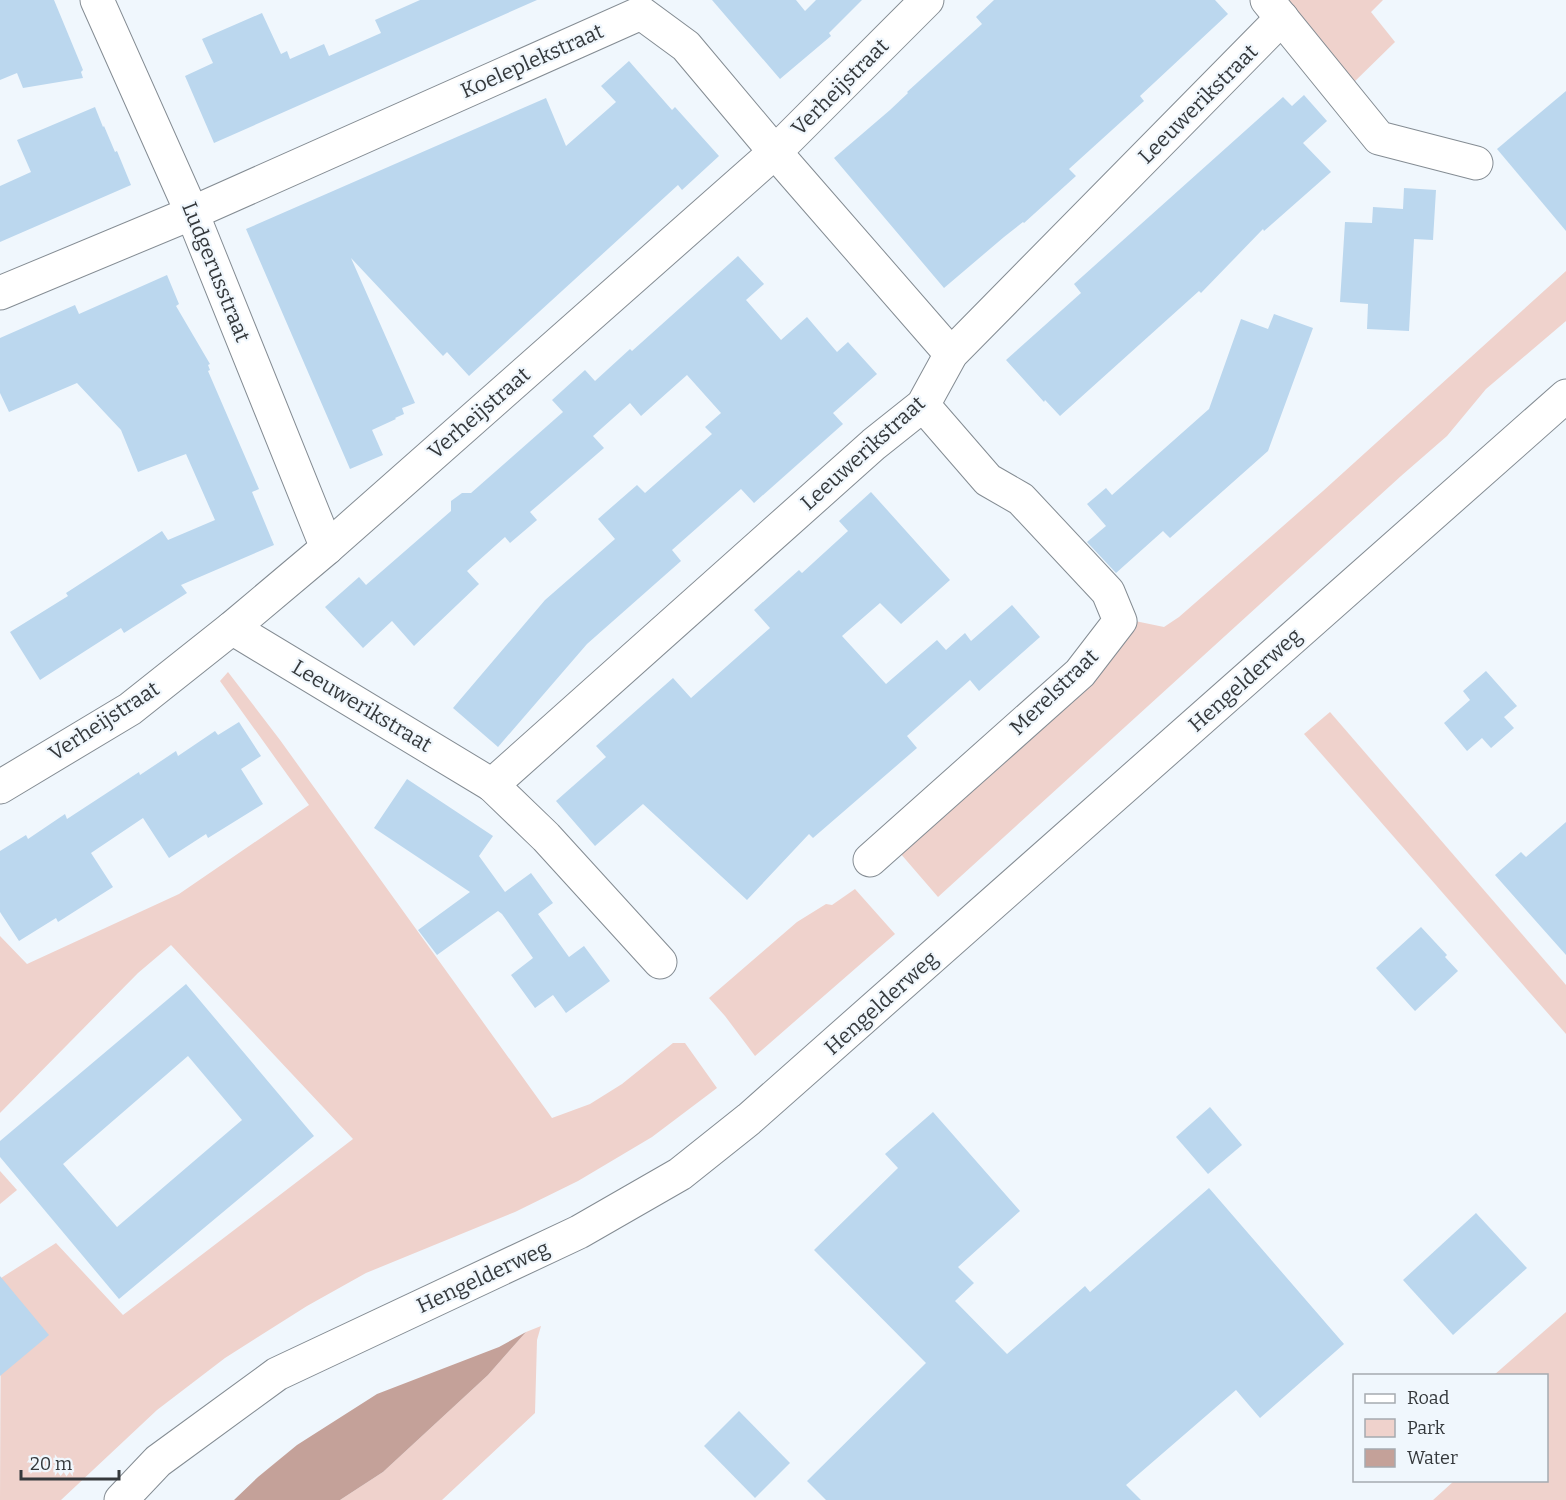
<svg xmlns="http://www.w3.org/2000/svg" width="1566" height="1500" viewBox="0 0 1566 1500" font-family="Bitter,serif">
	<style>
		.green { fill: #efd2cc }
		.water { fill: #c4a199 }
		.building { fill: #bbd7ee; fill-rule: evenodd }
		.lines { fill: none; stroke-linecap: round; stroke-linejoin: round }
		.minor-casing { stroke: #848c93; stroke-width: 35 }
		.major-casing { stroke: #848c93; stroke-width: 35 }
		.minor { stroke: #fff; stroke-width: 33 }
		.major { stroke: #fff; stroke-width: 33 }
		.labels { text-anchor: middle; stroke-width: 4.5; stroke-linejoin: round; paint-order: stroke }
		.street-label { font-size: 21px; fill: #35393c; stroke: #f0f7fd }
	</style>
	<rect width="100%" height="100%" fill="#f0f7fd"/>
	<g class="green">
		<polygon points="1275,0 1383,0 1371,12 1395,42 1350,86"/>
		<polygon points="1566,271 1566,321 1486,389 1447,436 1401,476 938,897 900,853 1135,621 1164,627 1179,617 1323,491"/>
		<polygon points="228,672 280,740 552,1118 590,1104 622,1084 673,1043 685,1043 717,1088 652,1137 578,1181 515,1212 366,1273 307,1306 225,1358 157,1410 61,1500 0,1500 1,1278 56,1243 123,1315 353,1139 171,945 138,973 0,1113 0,936 27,964 179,894 309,805 220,681"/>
		<polygon points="1330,712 1566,985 1566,1034 1304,734"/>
		<polygon points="855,889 895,934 755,1056 725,1016 709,998 797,922 826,904 832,905"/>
		<polygon points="0,1171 17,1190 0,1204"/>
		<polygon points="1566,1312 1566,1500 1433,1500 1454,1481 1546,1480 1546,1376 1494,1375"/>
		<polygon points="541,1326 537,1340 535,1413 442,1500 340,1500 383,1472 488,1375 526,1332"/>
	</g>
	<polygon class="water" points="526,1332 488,1375 383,1472 340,1500 234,1500 258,1477 297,1445 377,1394 499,1347"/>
	<g class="building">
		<polygon points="0,0 54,0 83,70 81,72 83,78 23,88 17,73 0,80"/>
		<polygon points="420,0 537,0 214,143 185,76 213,63 202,39 262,13 281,54 287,51 290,59 324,44 329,56 381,33 375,20"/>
		<polygon points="712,0 796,0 805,11 816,0 862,0 829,33 831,36 780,79"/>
		<polygon points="994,0 1215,0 1228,14 1140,96 1144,101 1069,169 1076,176 1024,223 1023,222 1004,237 944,288 834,158 890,110 908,93 907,92 982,24 976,17"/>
		<polygon points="629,61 672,110 675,107 719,156 682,190 678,185 469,376 447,352 443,356 351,258 415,403 402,408 404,414 395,418 396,419 372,430 383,455 350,469 246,229 546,98 566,146 616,102 601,86"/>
		<polygon points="1566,91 1566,231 1497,149"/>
		<polygon points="1304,95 1327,121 1303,143 1331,172 1264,231 1263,229 1201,293 1199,291 1060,416 1045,400 1044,402 1006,360 1081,293 1074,284 1283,97 1292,106"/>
		<polygon points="95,107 103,127 104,126 115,152 117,151 131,185 0,242 0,186 31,172 17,140"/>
		<polygon points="1404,188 1436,190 1433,240 1414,239 1409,331 1367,329 1368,304 1340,302 1345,222 1372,223 1373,207 1403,209"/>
		<polygon points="738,256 764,284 746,300 781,340 807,317 837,352 848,342 877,374 833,413 843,424 754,503 741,489 672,550 681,561 587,644 498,747 453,708 545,600 615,539 598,519 637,485 645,493 712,434 705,427 721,413 687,375 641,416 630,403 593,436 604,448 530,512 537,520 510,543 505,537 467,571 479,584 414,646 392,621 363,648 325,607 359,577 366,585 451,511 451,501 462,493 471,493 563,412 552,400 585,370 595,381 630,349 632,351"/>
		<polygon points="167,275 179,304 176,306 210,364 208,365 210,370 208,371 259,489 252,492 274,545 181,585 187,593 124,633 121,628 40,680 10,632 68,596 66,593 162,531 168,540 215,520 186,454 138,472 121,430 77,383 9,412 0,393 0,338 75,305 79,314"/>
		<polygon points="1274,314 1313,328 1268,451 1170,538 1163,531 1116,573 1087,542 1106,526 1087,504 1106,488 1112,495 1209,409 1241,319 1268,329"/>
		<polygon points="871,492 950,580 901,624 880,603 842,636 886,684 937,640 946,650 965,633 971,641 1012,605 1040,637 979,691 970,680 907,736 917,748 813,838 809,834 747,900 643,804 595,846 556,801 606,757 596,746 673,678 691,698 770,628 754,610 799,570 802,573 848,531 839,521"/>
		<polygon points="1486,671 1517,706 1504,717 1514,728 1491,748 1482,738 1467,751 1444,723 1470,700 1463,691"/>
		<polygon points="239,722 261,756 241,769 263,804 208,838 206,834 169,858 143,818 91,853 113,887 58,922 56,918 19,941 0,912 0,851 26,835 28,839 65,814 67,819 139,772 140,775 176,751 178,756 215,731 218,735"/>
		<polygon points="407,779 493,836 479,856 505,892 531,873 553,903 538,914 569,957 584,946 610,981 566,1013 553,995 535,1008 511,975 533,958 502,914 498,911 437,955 418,930 470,892 374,828"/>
		<polygon points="1566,822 1566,955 1495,875 1521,852 1526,857"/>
		<polygon points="1421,927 1447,955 1445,957 1458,971 1415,1011 1376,968"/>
		<path d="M186,984L314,1136L119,1299L0,1157V1141ZM188,1056L242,1120L117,1227L63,1164Z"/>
		<polygon points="1210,1107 1242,1145 1208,1174 1176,1137"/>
		<polygon points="933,1112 1020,1211 958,1267 974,1283 955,1301 1007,1354 1085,1286 1090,1292 1209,1188 1344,1344 1260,1418 1236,1390 1126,1485 1141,1500 826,1500 807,1481 926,1363 814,1250 898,1168 885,1154"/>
		<polygon points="1476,1213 1527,1268 1453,1335 1403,1280"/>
		<polygon points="0,1276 49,1335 0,1376"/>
		<polygon points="739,1411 790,1463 755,1498 704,1446"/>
	</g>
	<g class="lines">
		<g class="minor-casing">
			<g id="minor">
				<polyline points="97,0 192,213 327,548"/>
				<polyline points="1267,0 1379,138 1476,163"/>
				<polyline points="0,293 192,213 641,13 686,46 775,152 951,354"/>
				<polyline points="232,628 492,785 874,444 923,405 951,354 1282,18"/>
				<polyline points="492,785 546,837 660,962"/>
				<polyline points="0,787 130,709 232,628 327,548 775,152 927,0"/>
				<polyline points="870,860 1080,673 1120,621 1108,592 1021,499 988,480 923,405"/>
			</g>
		</g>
		<g class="major-casing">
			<polyline id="major" points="121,1500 158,1461 277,1374 579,1232 680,1174 749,1119 1566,396"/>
		</g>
		<use href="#minor" class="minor"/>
		<use href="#major" class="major"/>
	</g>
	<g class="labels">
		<g class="street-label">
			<text transform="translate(532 61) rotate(-24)" y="7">Koeleplekstraat</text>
			<text transform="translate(840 87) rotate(-45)" y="7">Verheijstraat</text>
			<text transform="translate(1198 104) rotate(-45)" y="7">Leeuwerikstraat</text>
			<text transform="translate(216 272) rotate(68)" y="7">Ludgerusstraat</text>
			<text transform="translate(479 413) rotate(-41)" y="7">Verheijstraat</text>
			<text transform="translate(863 453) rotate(-42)" y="7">Leeuwerikstraat</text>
			<text transform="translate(1245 680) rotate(-42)" y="7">Hengelderweg</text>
			<text transform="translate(1054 692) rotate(-44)" y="7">Merelstraat</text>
			<text transform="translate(362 706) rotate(31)" y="7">Leeuwerikstraat</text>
			<text transform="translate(104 721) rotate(-33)" y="7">Verheijstraat</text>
			<text transform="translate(881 1003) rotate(-42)" y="7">Hengelderweg</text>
			<text transform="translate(483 1277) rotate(-25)" y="7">Hengelderweg</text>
		</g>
	</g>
	<rect x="1353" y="1374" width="195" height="108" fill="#f0f7fd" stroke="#a5abb0" stroke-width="1.5"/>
	<rect x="1365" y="1394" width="30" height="9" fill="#ffffff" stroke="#a5abb0" stroke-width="1.5"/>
	<text x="1407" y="1404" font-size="18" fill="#35393c">Road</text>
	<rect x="1365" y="1419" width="30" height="18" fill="#efd2cc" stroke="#a5abb0" stroke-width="1.5"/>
	<text x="1407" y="1434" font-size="18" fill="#35393c">Park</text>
	<rect x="1365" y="1449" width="30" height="18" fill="#c4a199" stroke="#a5abb0" stroke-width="1.5"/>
	<text x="1407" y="1464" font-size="18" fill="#35393c">Water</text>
	<path d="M21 1470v9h98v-9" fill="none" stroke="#35393c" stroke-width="3"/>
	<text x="30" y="1470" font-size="18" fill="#35393c" stroke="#f0f7fd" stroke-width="4.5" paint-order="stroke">20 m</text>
</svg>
